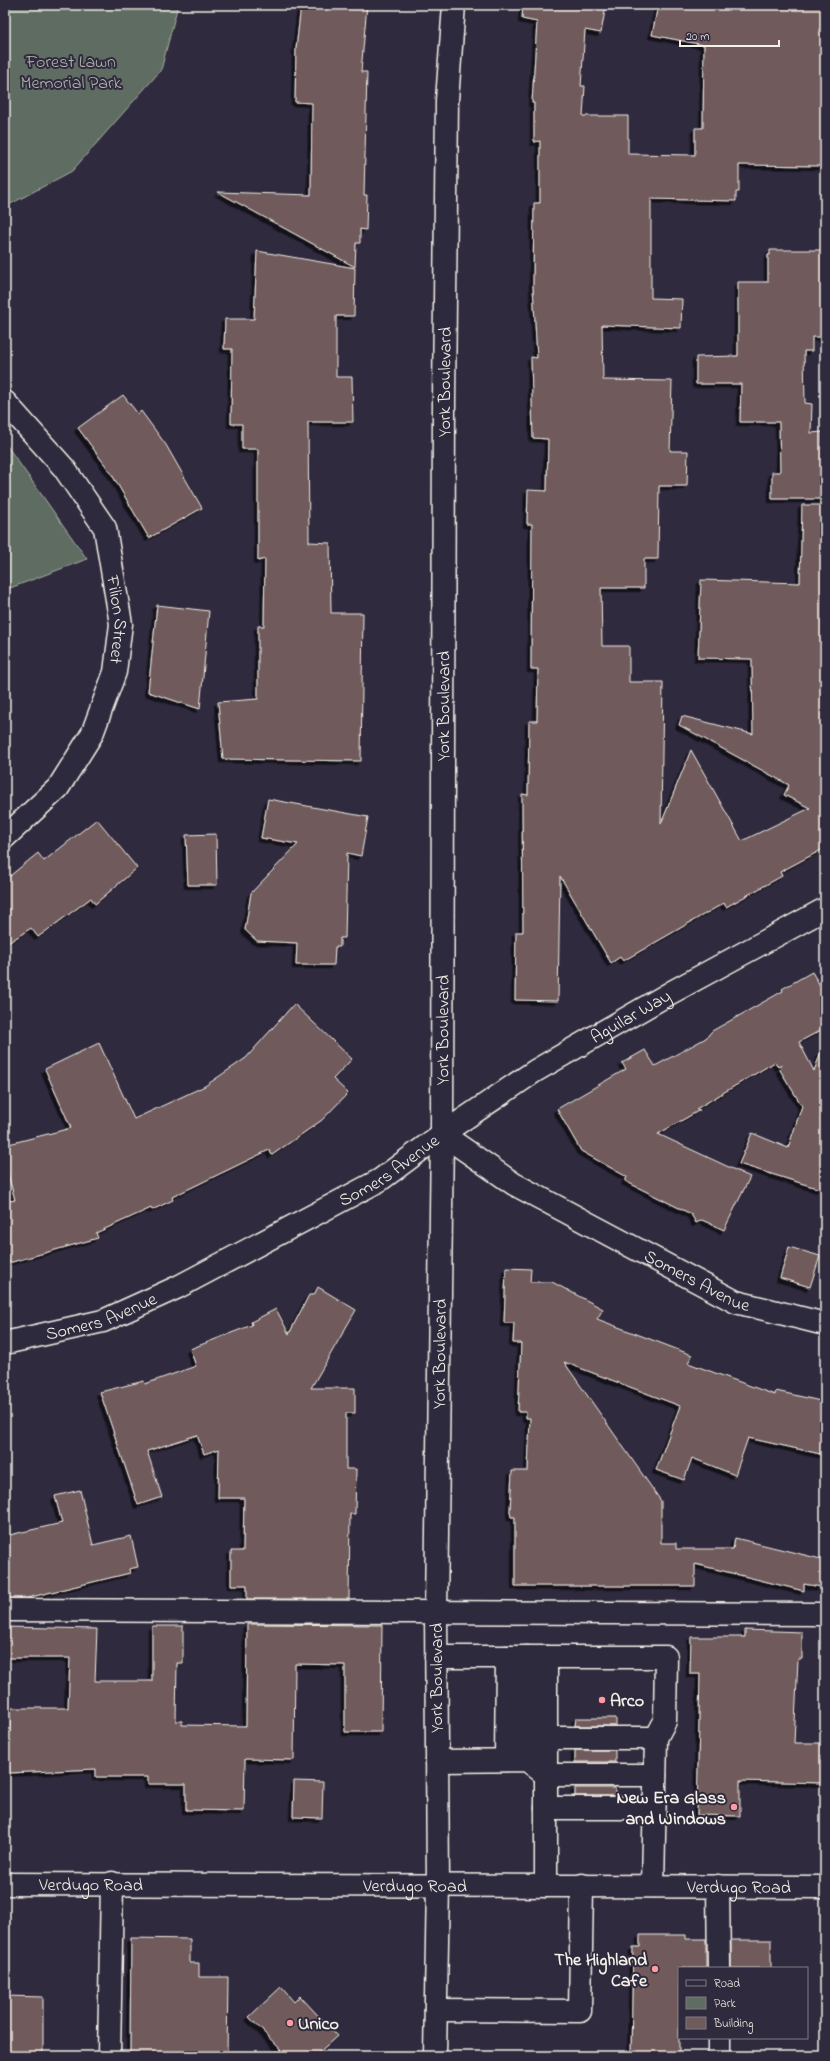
<svg xmlns="http://www.w3.org/2000/svg" width="830" height="2061" viewBox="0 0 830 2061" font-family="'Indie Flower',sans-serif">
	<style>
		.green { fill: #5e6c62; stroke: #a9aea5 }
		.building { fill: #6f5a5c; stroke: #f4f1e8; filter: url(#shadow) }
		.lines { fill: none; stroke-linecap: round; stroke-linejoin: round }
		.minor-casing { stroke: #f4f1e8; stroke-width: 25 }
		.major-casing { stroke: #f4f1e8; stroke-width: 25 }
		.minor { stroke: #2f2a3d; stroke-width: 22 }
		.major { stroke: #2f2a3d; stroke-width: 22 }
		.poi-dot { fill: #ff9aa2; stroke: #2f2a3d; stroke-width: 1.5 }
		.labels { text-anchor: middle; stroke-width: 4; stroke-linejoin: round; paint-order: stroke }
		.park-label { font-size: 18px; fill: #b0b5ac; stroke: #2f2a3d }
		.street-label { font-size: 18px; fill: #f4f1e8; stroke: #2f2a3d }
		.poi-label { font-size: 18px; font-weight: bold; fill: #f4f1e8; stroke: #2f2a3d; text-anchor: start }
	</style>
	<defs>
		<filter id="shadow"><feDropShadow dx="-3.5" dy="3.5" stdDeviation="0" flood-color="#0009"/></filter>
	</defs>
	<rect width="100%" height="100%" fill="#2f2a3d"/>
	<filter id="ink" filterUnits="userSpaceOnUse"><feTurbulence type="fractalNoise" baseFrequency=".025" numOctaves="2"/><feDisplacementMap in="SourceGraphic" scale="8" xChannelSelector="R" yChannelSelector="G"/><feConvolveMatrix kernelMatrix="1 2 1 2 8 2 1 2 1" color-interpolation-filters="sRGB"/></filter>
	<g filter="url(#ink)">
		<g class="green">
			<polygon points="5,5 178,5 161,70 72,171 5,207"/>
			<polygon points="5,443 87,559 5,590"/>
		</g>
		<g class="building">
			<polygon points="301,5 367,5 361,72 367,72 364,195 367,195 366,230 360,229 360,243 356,243 355,267 218,192 311,195 312,103 295,102 296,49"/>
			<polygon points="523,5 606,5 601,33 585,30 581,86 585,86 583,116 628,116 628,154 695,155 695,128 703,128 704,45 652,35 658,5 825,5 825,166 739,165 739,192 736,192 736,201 651,199 651,298 682,299 681,328 602,325 603,380 672,381 670,451 688,451 687,486 659,486 658,559 644,559 644,588 601,588 602,646 629,646 629,682 663,682 661,824 691,750 742,841 810,808 784,795 789,785 679,725 682,716 753,734 752,659 698,658 701,580 800,583 802,505 825,505 825,848 780,872 782,876 726,907 724,903 623,961 620,957 611,963 560,876 558,1001 515,1000 516,932 523,932 522,794 528,795 529,721 537,721 538,669 531,669 532,524 527,524 528,490 547,491 548,439 533,438 531,357 537,358 533,286 534,203 540,203 540,141 534,142 534,103 532,103 537,22 522,19"/>
			<polygon points="770,250 825,250 825,337 812,337 812,351 804,351 805,403 812,404 811,433 823,432 823,447 825,447 825,499 772,499 772,472 780,472 779,422 740,422 741,384 696,384 696,357 738,356 738,282 768,282 768,255 770,255"/>
			<polygon points="257,251 355,268 354,316 336,316 336,377 352,377 353,422 308,422 309,542 330,543 331,613 363,613 361,761 223,759 218,702 258,699 258,626 264,626 265,559 258,561 258,449 242,449 242,424 231,424 232,349 224,349 225,319 254,319"/>
			<polygon points="123,395 138,414 141,411 166,445 202,508 149,538 111,473 78,428"/>
			<polygon points="157,605 209,611 200,709 148,692"/>
			<polygon points="268,799 368,817 361,856 347,853 345,938 340,938 340,947 335,947 334,965 296,965 297,943 257,941 245,930 251,893 298,844 261,838"/>
			<polygon points="97,819 137,868 95,904 91,898 38,937 31,928 5,945 5,880 38,853 44,861"/>
			<polygon points="216,834 217,885 188,885 186,835"/>
			<polygon points="812,972 825,994 825,1028 799,1042 814,1071 821,1052 825,1052 825,1175 820,1189 739,1164 752,1133 788,1148 802,1106 780,1070 782,1065 778,1067 775,1062 696,1109 700,1110 658,1134 750,1177 724,1230 702,1220 696,1223 691,1214 625,1181 627,1177 581,1151 557,1109 626,1069 622,1063 645,1050 655,1066 706,1038 712,1031 783,991 782,989"/>
			<polygon points="294,1004 352,1059 333,1079 348,1093 322,1120 272,1155 269,1150 172,1197 173,1200 152,1210 151,1208 96,1233 98,1238 5,1264 5,1202 15,1200 5,1163 5,1145 71,1128 45,1069 99,1043 134,1119 205,1086 246,1058"/>
			<polygon points="789,1247 820,1256 810,1287 780,1278"/>
			<polygon points="506,1268 531,1269 530,1282 552,1282 603,1309 597,1319 692,1355 688,1363 775,1395 776,1391 825,1402 825,1455 748,1438 735,1475 692,1458 684,1480 656,1470 680,1406 564,1362 661,1501 661,1543 676,1543 676,1549 733,1549 735,1538 825,1560 821,1587 804,1584 804,1591 695,1564 695,1586 515,1586 515,1517 511,1517 510,1511 512,1471 528,1471 530,1418 526,1418 526,1412 518,1412 521,1343 513,1343 514,1323 504,1323"/>
			<polygon points="318,1287 356,1310 311,1388 355,1388 355,1413 346,1413 346,1469 356,1469 355,1514 350,1514 349,1599 247,1599 247,1585 231,1585 231,1551 243,1551 244,1498 218,1498 219,1449 204,1454 197,1435 147,1451 162,1497 138,1505 100,1392 144,1381 145,1384 196,1366 190,1349 252,1325 251,1322 276,1309 289,1334 309,1295 314,1295"/>
			<polygon points="80,1490 93,1545 131,1536 138,1567 129,1569 130,1573 27,1598 5,1598 5,1536 62,1523 55,1496"/>
			<polygon points="247,1624 382,1625 381,1732 345,1732 345,1665 295,1664 294,1760 245,1759 244,1811 186,1810 186,1784 148,1784 148,1777 96,1777 96,1769 9,1773 10,1708 68,1708 70,1658 5,1658 5,1627 97,1629 95,1681 152,1681 152,1626 183,1626 183,1663 177,1663 176,1721 182,1721 182,1725 246,1726"/>
			<polygon points="745,1630 802,1632 802,1659 798,1659 794,1743 825,1743 825,1783 740,1781 740,1816 697,1815 700,1674 690,1674 691,1637 745,1637"/>
			<polygon points="576,1718 616,1718 616,1726 575,1726"/>
			<rect x="575" y="1750" width="40" height="12"/>
			<polygon points="294,1781 323,1782 322,1818 293,1817"/>
			<rect x="575" y="1788" width="40" height="8"/>
			<polygon points="640,1935 686,1935 686,1939 706,1939 706,1968 679,1968 679,2056 631,2056 633,1947 640,1947"/>
			<polygon points="131,1938 190,1939 190,1963 199,1963 199,1977 228,1977 227,2056 130,2056"/>
			<rect x="731" y="1940" width="40" height="28"/>
			<polygon points="281,1987 294,2002 300,1996 337,2036 315,2056 287,2056 249,2017"/>
			<polygon points="5,1996 43,1997 43,2053 5,2053"/>
		</g>
		<g class="lines">
			<g class="minor-casing">
				<g id="minor">
					<path id="s1" d="M5,402L64,468L105,528L121,624L115,672L92,734L58,788L5,837"/>
					<path id="s2" d="M442,1134L514,1184L736,1302L825,1324"/>
					<path id="s3" d="M5,1343L103,1321L178,1287L380,1180L442,1134L535,1071L672,992L825,909"/>
					<polyline points="5,1610 825,1614"/>
					<polyline points="436,1657 546,1657"/>
					<polyline points="527,1657 527,1760"/>
					<polyline points="546,1738 656,1738"/>
					<polyline points="506,1760 507,1657"/>
					<polyline points="437,1761 527,1760 546,1775 546,1657 666,1657 665,1721 656,1738 653,1886"/>
					<polyline points="546,1808 654,1808"/>
					<polyline points="546,1886 546,1775 655,1775"/>
					<polyline points="718,1886 719,1968"/>
					<polyline points="436,2010 580,2011 582,1885"/>
					<polyline points="719,2038 719,2056"/>
					<polyline points="109,2056 112,1883"/>
					<path id="s4" d="M435,2056L438,1884L436,1613L442,1134L444,401L447,100L454,5"/>
				</g>
			</g>
			<g class="major-casing">
				<g id="major">
					<path id="s5" d="M5,1884L825,1887"/>
				</g>
			</g>
			<use href="#minor" class="minor"/>
			<use href="#major" class="major"/>
		</g>
	</g>
	<g class="poi-dot">
		<circle cx="602" cy="1700" r="4"/>
		<circle cx="734" cy="1807" r="4"/>
		<circle cx="655" cy="1969" r="4"/>
		<circle cx="290" cy="2023" r="4"/>
	</g>
	<g class="labels">
		<g class="park-label">
			<text x="71" y="67">Forest Lawn<tspan x="71" dy="21">Memorial Park</tspan></text>
		</g>
		<g class="street-label">
			<text dy="6" stroke="none"><textPath href="#s4" startOffset="1674">York Boulevard</textPath></text>
			<text dy="6" stroke="none"><textPath href="#s1" startOffset="254">Filion Street</textPath></text>
			<text dy="6" stroke="none"><textPath href="#s4" startOffset="1350">York Boulevard</textPath></text>
			<text dy="6" stroke="none"><textPath href="#s3" startOffset="711">Aguilar Way</textPath></text>
			<text dy="6" stroke="none"><textPath href="#s4" startOffset="1026">York Boulevard</textPath></text>
			<text dy="6" stroke="none"><textPath href="#s3" startOffset="424">Somers Avenue</textPath></text>
			<text dy="6" stroke="none"><textPath href="#s2" startOffset="295">Somers Avenue</textPath></text>
			<text dy="6" stroke="none"><textPath href="#s3" startOffset="100">Somers Avenue</textPath></text>
			<text dy="6" stroke="none"><textPath href="#s4" startOffset="702">York Boulevard</textPath></text>
			<text transform="translate(436 1678) rotate(-90)" y="6">York Boulevard</text>
			<text dy="6" stroke="none"><textPath href="#s5" startOffset="86">Verdugo Road</textPath></text>
			<text dy="6" stroke="none"><textPath href="#s5" startOffset="410">Verdugo Road</textPath></text>
			<text dy="6" stroke="none"><textPath href="#s5" startOffset="734">Verdugo Road</textPath></text>
		</g>
		<g class="poi-label">
			<text x="610" y="1706">Arco</text>
			<text x="726" y="1803" text-anchor="end">New Era Glass<tspan x="726" dy="21">and Windows</tspan></text>
			<text x="647" y="1965" text-anchor="end">The Highland<tspan x="647" dy="21">Cafe</tspan></text>
			<text x="298" y="2029">Unico</text>
		</g>
	</g>
	<rect width="830" height="2061" fill="none" stroke="#2f2a3d" stroke-width="20"/>
	<rect x="10" y="10" width="810" height="2041" fill="none" stroke="#f4f1e8" stroke-width="1.5" filter="url(#ink)"/>
	<rect x="678" y="1967" width="130" height="72" fill="#2f2a3d" stroke="#7e7a81"/>
	<rect x="686" y="1980" width="20" height="6" fill="#2f2a3d" stroke="#7e7a81"/>
	<text x="714" y="1987" font-size="12" fill="#f4f1e8">Road</text>
	<rect x="686" y="1997" width="20" height="12" fill="#5e6c62" stroke="#7e7a81"/>
	<text x="714" y="2007" font-size="12" fill="#f4f1e8">Park</text>
	<rect x="686" y="2017" width="20" height="12" fill="#6f5a5c" stroke="#7e7a81"/>
	<text x="714" y="2027" font-size="12" fill="#f4f1e8">Building</text>
	<path d="M680 40v6h99v-6" fill="none" stroke="#f4f1e8" stroke-width="2"/>
	<text x="686" y="40" font-size="12" fill="#f4f1e8" stroke="#2f2a3d" stroke-width="3" paint-order="stroke">20 m</text>
</svg>
